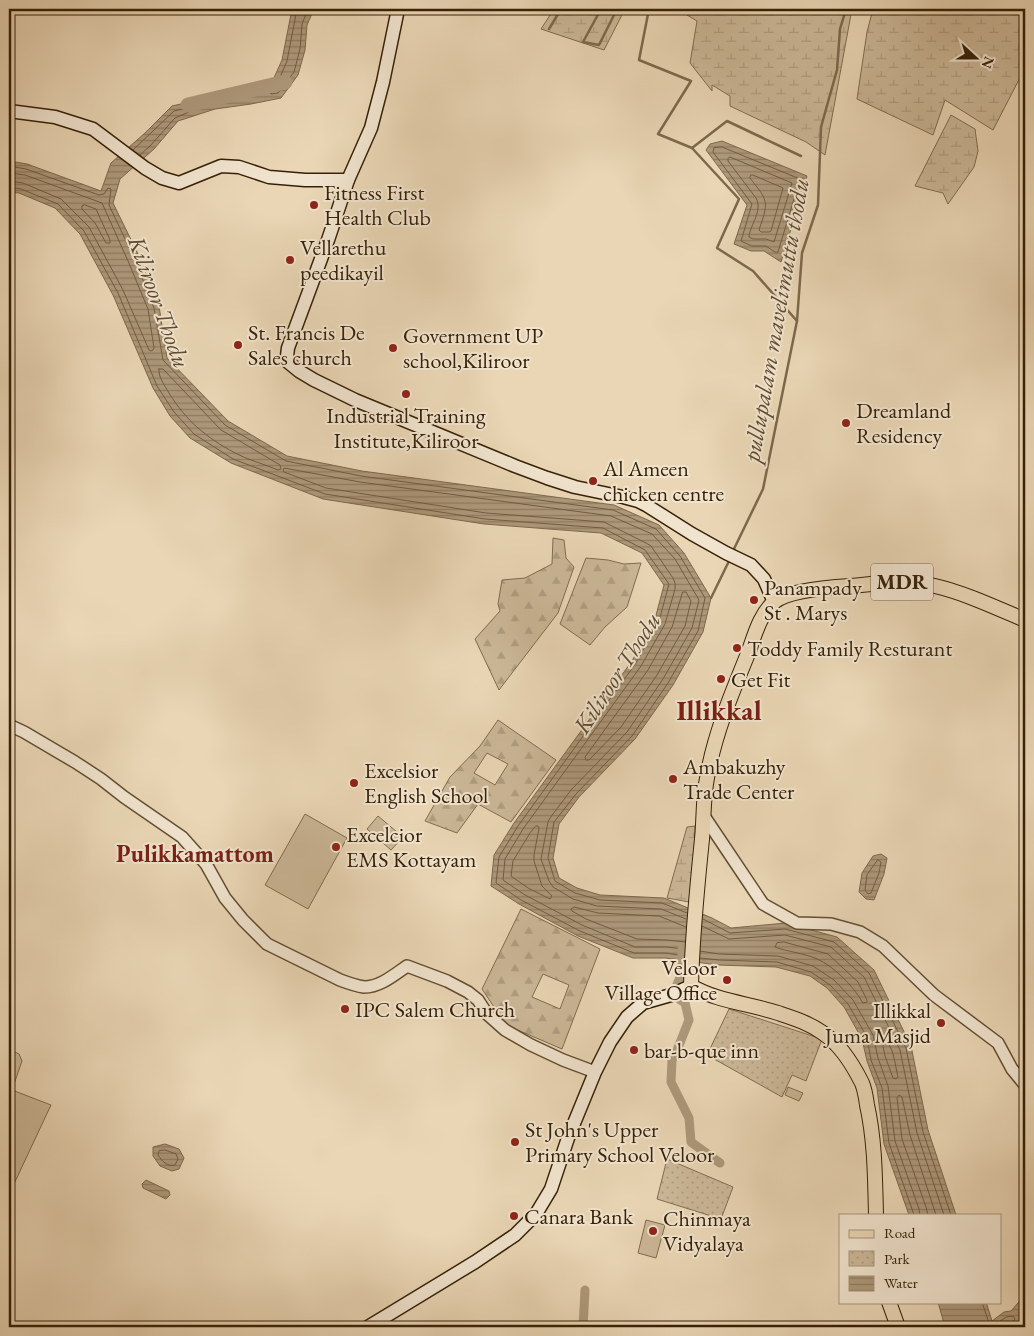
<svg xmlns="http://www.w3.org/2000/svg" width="1034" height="1336" viewBox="0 0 1034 1336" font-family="'EB Garamond',serif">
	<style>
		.green { fill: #cbb797; stroke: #806c4f }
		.forest { fill: url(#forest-firs); stroke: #806c4f; fill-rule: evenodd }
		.wetland { fill: url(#wetland-marsh); stroke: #806c4f }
		.park { fill: url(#park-dots); stroke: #806c4f }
		.water { fill: url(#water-rules); stroke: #7d684c }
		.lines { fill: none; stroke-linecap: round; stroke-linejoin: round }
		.shore { stroke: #725c40; stroke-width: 1 }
		.stream { stroke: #7d684c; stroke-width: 2.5 }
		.canal { stroke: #ad987a; stroke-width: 9 }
		.river { stroke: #ad987a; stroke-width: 15 }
		.tertiary-casing { stroke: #634e32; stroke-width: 14 }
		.secondary-casing { stroke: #362107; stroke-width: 15 }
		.primary-casing { stroke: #362107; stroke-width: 16 }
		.tertiary { stroke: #f1e4cf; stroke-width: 11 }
		.secondary { stroke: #f1e4cf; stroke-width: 12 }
		.primary { stroke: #ead6b5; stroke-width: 14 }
		.poi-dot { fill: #8f2418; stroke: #f1e4cf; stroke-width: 2 }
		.labels { text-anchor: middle; stroke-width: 4; stroke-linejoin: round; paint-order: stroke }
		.shield { fill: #f1e4cf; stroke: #6e5c43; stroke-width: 1 }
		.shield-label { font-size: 21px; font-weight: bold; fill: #362107 }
		.poi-label { font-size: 22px; fill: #362107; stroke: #f1e4cf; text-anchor: start }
		.water-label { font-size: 24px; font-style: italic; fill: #604b2f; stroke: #f1e4cf }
		.neighbourhood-label { font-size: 24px; font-weight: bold; fill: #7a1f14; stroke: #f1e4cf }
		.district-label { font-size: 28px; font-weight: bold; fill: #7a1f14; stroke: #f1e4cf }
	</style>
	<defs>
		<pattern id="forest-firs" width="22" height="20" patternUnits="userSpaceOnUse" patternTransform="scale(1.25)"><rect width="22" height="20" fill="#cbb797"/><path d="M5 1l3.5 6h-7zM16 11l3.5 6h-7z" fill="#af9d81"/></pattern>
		<pattern id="wetland-marsh" width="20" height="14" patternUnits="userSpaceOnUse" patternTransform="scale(1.25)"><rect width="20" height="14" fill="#cbb797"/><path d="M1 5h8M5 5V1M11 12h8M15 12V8" fill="none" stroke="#af9d81"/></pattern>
		<pattern id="park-dots" width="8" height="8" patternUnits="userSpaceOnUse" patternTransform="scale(1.25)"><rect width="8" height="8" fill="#cbb797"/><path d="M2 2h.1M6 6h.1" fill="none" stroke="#af9d81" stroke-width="1.8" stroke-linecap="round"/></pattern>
		<pattern id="water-rules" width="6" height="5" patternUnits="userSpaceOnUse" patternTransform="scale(1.25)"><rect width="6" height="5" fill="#ad987a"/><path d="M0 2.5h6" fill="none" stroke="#8e7c62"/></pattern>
	</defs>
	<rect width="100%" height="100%" fill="#ead6b5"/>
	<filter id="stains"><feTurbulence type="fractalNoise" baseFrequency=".004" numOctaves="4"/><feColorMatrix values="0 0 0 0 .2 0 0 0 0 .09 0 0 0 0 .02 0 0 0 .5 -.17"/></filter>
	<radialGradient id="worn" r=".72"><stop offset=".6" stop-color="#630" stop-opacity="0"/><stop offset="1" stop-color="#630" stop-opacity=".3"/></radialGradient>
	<g class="green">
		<polygon points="305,814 347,838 308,909 265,885"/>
		<polygon points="378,816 403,837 391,850 367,829"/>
		<polygon points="9,1049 19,1054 22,1061 12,1090 51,1105 13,1186 9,1193"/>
		<polygon points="788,1087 803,1093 799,1101 785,1095"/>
		<polygon points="646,1220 665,1225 656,1258 638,1253"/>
	</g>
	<g class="forest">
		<polygon points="553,538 564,540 566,558 574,567 558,613 499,690 475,639 500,611 498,604 502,580 525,578 552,564"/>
		<polygon points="586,558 608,560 624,564 641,563 627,607 605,627 590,645 560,624"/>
		<path d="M498,720L556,760L511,822L478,804L457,833L425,821L450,777L480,746ZM487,753L508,764L495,785L474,773Z"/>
		<path d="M521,909L600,949L562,1049L506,1025L482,989ZM543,974L569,985L560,1009L532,997Z"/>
	</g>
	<g class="wetland">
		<polygon points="554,9 625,9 604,50 541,29"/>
		<polygon points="677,9 852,9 825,155 806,142 730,106 730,96 712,85 712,91 690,63 697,21"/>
		<polygon points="873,9 1025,9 1025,68 993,130 945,100 933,135 857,99 867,32"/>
		<polygon points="951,115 975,129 978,151 974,167 948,204 943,193 915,186"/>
		<polygon points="695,826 694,857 689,902 667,898 687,827"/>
	</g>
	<g class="park">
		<polygon points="729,1009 822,1039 806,1081 792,1075 782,1097 707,1055"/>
		<polygon points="667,1159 733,1187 721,1219 657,1199"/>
	</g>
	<g class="water">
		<polygon points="292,9 314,9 307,25 305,50 298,75 281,98 251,104 215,109 178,121 154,149 120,179 113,203 139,256 159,306 167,358 228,421 287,456 362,471 614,505 659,525 684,553 711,598 703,632 673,685 635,739 579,797 559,824 553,858 559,878 577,888 600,895 664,898 712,918 731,928 786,923 837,937 874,970 911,1046 928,1130 956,1215 909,1215 884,1144 877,1088 867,1061 862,1039 844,1007 827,988 810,976 776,967 718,965 665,958 633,958 578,936 519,904 491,886 494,855 514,823 632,661 655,619 664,585 642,553 601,533 484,524 323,499 231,463 190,438 170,416 153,388 113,295 80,234 55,208 19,193 9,192 9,161 27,164 101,191 111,163 145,133 172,106 185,103 223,99 262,91 273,80 282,60"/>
		<polygon points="722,141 807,176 781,262 764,251 751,251 734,244 747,205 706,150 710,144"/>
		<polygon points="881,854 887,858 884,874 874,900 866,899 859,892 862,873 873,856"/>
		<polygon points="165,1144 179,1149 184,1158 179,1169 172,1171 160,1166 153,1156 153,1147"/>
		<polygon points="146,1180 169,1191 170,1195 166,1199 143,1188 142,1184"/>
		<polygon points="1025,1295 1025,1316 1014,1327 945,1327 938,1302 986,1302 992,1321 1004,1312 1011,1311"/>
	</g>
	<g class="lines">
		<g class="shore">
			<polyline points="297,9 287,61 278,82 270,91 271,94 278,93 294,72 300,49 302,24 308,9"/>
			<polygon points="722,147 800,179 778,252 775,252 766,246 752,246 741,241 752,204 713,152 714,148"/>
			<polyline points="133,150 174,111 186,108 189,108 189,112 175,118 150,146 140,155"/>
			<path d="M730,157L792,183L774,242L766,239H753L749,237C750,225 763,211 756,198L728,161V159Z"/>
			<polyline points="9,166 26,169 99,195 104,194 108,188 111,189 109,205 134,258 154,308 163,360 225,425 286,461 361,476 613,510 656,529 680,556 705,598 698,631 668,683 632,736 576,794 554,822 548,858 555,881 575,893 600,900 662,903 687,913"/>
			<polyline points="9,173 25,175 102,203 128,261 148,309 154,348 153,350 151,351 149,350 123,290 89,227 61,199 23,183 9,181"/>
			<path d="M751,175H753L783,188L771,231L769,232H761L759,230C761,223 764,217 765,210C768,197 757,188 750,178Z"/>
			<polyline points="9,187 21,189 58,204 84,231 118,293 157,386 174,412 194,434 233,459 325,494 485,519 603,528 645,550 669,584 659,621 636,663 518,826 499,857 496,883 521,900 580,931 634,953 666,953 684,956"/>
			<polygon points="85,205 96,209 110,240 110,243 106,243 95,223 82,209 82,206"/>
			<path d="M159,369H163L221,430L280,465L281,469L278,470C264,464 248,460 235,453C206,437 187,422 169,393C165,386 158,377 159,369Z"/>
			<polygon points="683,592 686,592 691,601 685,626 657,675 621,727 589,760 586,760 585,757 648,670 672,627"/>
			<polygon points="536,826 538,826 539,828 534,855 534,861 542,886 552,896 550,899 528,888 511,876 513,861 530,833"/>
			<polygon points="878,860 881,862 879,873 871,893 868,894 865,890 867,875"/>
			<polyline points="703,919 730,933 785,929 834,942 869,973 906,1048 923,1132 951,1215"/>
			<polyline points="702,926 729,939 785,935 831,947 864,977 900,1050 917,1133 944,1215"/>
			<polyline points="685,942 667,940 637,939 586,919 572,911 571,909 574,907 598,913 659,916 686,927"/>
			<path d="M784,942L828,954L858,982L867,1000V1002L863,1003C854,987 834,966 817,959C804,953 788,952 775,947L777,943Z"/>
			<polyline points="684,949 666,947 635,947 582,925 525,895 503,880 505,859 523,829 641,666 665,624 675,589 675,583 673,578 651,546 646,543 604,522 486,513 326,488 284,472 283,470 284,468 360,482 611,516 652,534 675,559 699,600 692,628 663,679 627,732 571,790 550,818 548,822 541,859 549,881 553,887 573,899 597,906 661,909 686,919"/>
			<polyline points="700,951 719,954 778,956 813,966 834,980 853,1000 873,1035 878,1058 888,1086 895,1141 919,1209 920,1215"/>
			<polyline points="700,958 719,960 777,962 811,972 830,985 848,1004 867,1037 871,1060 882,1088 889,1143 914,1215"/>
			<path d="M884,1039C894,1046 895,1065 898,1077L896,1079L893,1078L885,1056L882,1041Z"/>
			<path d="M165,1150L176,1154L178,1159L175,1165C167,1167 162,1161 158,1155L159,1151Z"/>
			<polyline points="928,1215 926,1207 902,1139 897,1098 899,1095 902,1097 910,1135 936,1215"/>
			<polyline points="982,1302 989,1323 995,1325 1006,1317 1013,1316 1015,1319 1012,1323 1011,1327"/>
		</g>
		<g class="stream">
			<polyline points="601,9 583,42 599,45 617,9"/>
			<polyline points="649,9 639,60 691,81 658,134 692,148 727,121 801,156"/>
			<polyline points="549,29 561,9"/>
			<polyline points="692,148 739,199 717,248 753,271 797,321"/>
			<polyline points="733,551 763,489 797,321 802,253 818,205 821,127 837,70 840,29 846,9"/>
			<polyline points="711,598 730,559"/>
		</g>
		<g class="canal">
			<polyline points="677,984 682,973 682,949"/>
			<polyline points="680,1000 685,1003 689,1020 676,1053 672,1060 671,1082 689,1118 691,1142 720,1163"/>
			<polyline points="583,1327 585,1290"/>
		</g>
		<polyline class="river" points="188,105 285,82"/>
		<g class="tertiary-casing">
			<g id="tertiary">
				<path d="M9,725L24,732L75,762L101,779L124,797L182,837L206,864L225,898L243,920L267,944L340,980C348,983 356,986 364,987C380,987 394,975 407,966L447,981L468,992L478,1000L487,1014L505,1030L531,1045L563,1060L595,1072"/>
				<polyline points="704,816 763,904 797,923 831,924 860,932 883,946 934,995 998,1043 1012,1069 1025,1085"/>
			</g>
		</g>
		<g class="secondary-casing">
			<g id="secondary">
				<polyline points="398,9 383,82 371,128 348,180 328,240 288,348 287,356 288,362 299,371 314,380 355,400 515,466 547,478 575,487 623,497 638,501 646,505 692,534 726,553 751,565 764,579 774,602"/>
				<polyline points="9,111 55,117 93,129 145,168 162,178 179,183 221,166 239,167 269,177 305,180 348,180"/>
				<polyline points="368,1327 475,1262 515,1235 536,1214 551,1189 568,1138 595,1072 610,1042 627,1017 643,1003 671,995 691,986"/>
			</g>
		</g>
		<g class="primary-casing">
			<g id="primary">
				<path d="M876,1215C875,1178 875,1141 867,1105C866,1098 865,1090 862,1083C853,1065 840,1044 823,1033C809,1023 793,1018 778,1013C748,1003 719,1002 691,986C692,937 697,888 702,839C704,819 703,798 707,778C714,736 731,695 747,656C754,638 759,615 774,602C788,590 833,587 851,586C865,585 879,583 893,581C906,582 921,583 935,586C965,593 997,608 1025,620"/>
				<polyline points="889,1302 898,1327"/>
			</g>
		</g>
		<use href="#tertiary" class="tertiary"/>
		<use href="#secondary" class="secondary"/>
		<use href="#primary" class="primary"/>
	</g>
	<g class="poi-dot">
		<circle cx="314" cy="205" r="5"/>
		<circle cx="290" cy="260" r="5"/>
		<circle cx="238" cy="345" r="5"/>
		<circle cx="393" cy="348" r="5"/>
		<circle cx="406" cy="394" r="5"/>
		<circle cx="846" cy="423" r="5"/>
		<circle cx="593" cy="481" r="5"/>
		<circle cx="754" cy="600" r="5"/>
		<circle cx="737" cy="648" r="5"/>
		<circle cx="721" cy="679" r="5"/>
		<circle cx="673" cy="779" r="5"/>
		<circle cx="354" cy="783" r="5"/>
		<circle cx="336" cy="847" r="5"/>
		<circle cx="727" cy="980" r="5"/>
		<circle cx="345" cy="1009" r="5"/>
		<circle cx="941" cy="1023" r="5"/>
		<circle cx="634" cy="1050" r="5"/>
		<circle cx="515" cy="1142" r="5"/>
		<circle cx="514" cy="1216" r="5"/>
		<circle cx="653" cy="1231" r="5"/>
	</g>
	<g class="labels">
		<rect class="shield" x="871" y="563.5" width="62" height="37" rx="4"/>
		<g class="shield-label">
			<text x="902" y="589">MDR</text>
		</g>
		<g class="poi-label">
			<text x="324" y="200">Fitness First<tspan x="324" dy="25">Health Club</tspan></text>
			<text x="300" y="255">Vellarethu<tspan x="300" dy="25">peedikayil</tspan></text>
			<text x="248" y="340">St. Francis De<tspan x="248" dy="25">Sales church</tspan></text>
			<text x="403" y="343">Government UP<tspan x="403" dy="25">school,Kiliroor</tspan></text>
			<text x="856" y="418">Dreamland<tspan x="856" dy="25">Residency</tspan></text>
			<text x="406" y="423" text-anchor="middle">Industrial Training<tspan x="406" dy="25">Institute,Kiliroor</tspan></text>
			<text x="603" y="476">Al Ameen<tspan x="603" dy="25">chicken centre</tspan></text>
			<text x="764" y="595">Panampady<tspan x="764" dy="25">St . Marys</tspan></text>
			<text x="747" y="656">Toddy Family Resturant</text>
			<text x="731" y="687">Get Fit</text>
			<text x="683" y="774">Ambakuzhy<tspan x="683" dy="25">Trade Center</tspan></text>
			<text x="364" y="778">Excelsior<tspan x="364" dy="25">English School</tspan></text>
			<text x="346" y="842">Excelcior<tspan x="346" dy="25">EMS Kottayam</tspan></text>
			<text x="717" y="975" text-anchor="end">Veloor<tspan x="717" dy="25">Village Office</tspan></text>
			<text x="355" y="1017">IPC Salem Church</text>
			<text x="931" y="1018" text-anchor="end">Illikkal<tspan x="931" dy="25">Juma Masjid</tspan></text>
			<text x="644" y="1058">bar-b-que inn</text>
			<text x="525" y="1137">St John's Upper<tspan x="525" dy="25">Primary School Veloor</tspan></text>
			<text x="524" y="1224">Canara Bank</text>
			<text x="663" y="1226">Chinmaya<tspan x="663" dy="25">Vidyalaya</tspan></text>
		</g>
		<g class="water-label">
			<text transform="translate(159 302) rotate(70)" y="8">Kiliroor Thodu</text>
			<text transform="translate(776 320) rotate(-80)" y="8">pullupalam mavelimuttu thodu</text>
			<text transform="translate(617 673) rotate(-57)" y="8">Kiliroor Thodu</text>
		</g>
		<g class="neighbourhood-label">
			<text x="195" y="862">Pulikkamattom</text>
		</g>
		<g class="district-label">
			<text x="719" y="720">Illikkal</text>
		</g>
	</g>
	<rect width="1034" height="1336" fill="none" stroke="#ead6b5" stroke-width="30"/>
	<rect x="10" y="10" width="1014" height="1316" fill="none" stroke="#362107" stroke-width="2.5"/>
	<rect x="15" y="15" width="1004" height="1306" fill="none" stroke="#362107"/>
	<rect x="839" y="1214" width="162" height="90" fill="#f1e4cf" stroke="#a6967f"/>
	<rect x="849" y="1230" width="25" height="8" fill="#ead6b5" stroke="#a6967f"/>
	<text x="884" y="1238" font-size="15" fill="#362107">Road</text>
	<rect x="849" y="1251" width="25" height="15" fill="url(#park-dots)" stroke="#a6967f"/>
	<text x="884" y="1264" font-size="15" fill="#362107">Park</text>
	<rect x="849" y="1276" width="25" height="15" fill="url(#water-rules)" stroke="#a6967f"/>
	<text x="884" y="1288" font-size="15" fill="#362107">Water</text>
	<g transform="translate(976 58) rotate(111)" stroke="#f1e4cf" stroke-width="4" paint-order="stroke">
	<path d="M0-4L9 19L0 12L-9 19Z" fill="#362107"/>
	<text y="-8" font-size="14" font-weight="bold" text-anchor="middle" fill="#362107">N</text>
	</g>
	<rect width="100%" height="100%" filter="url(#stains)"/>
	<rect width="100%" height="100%" fill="url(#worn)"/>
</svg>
